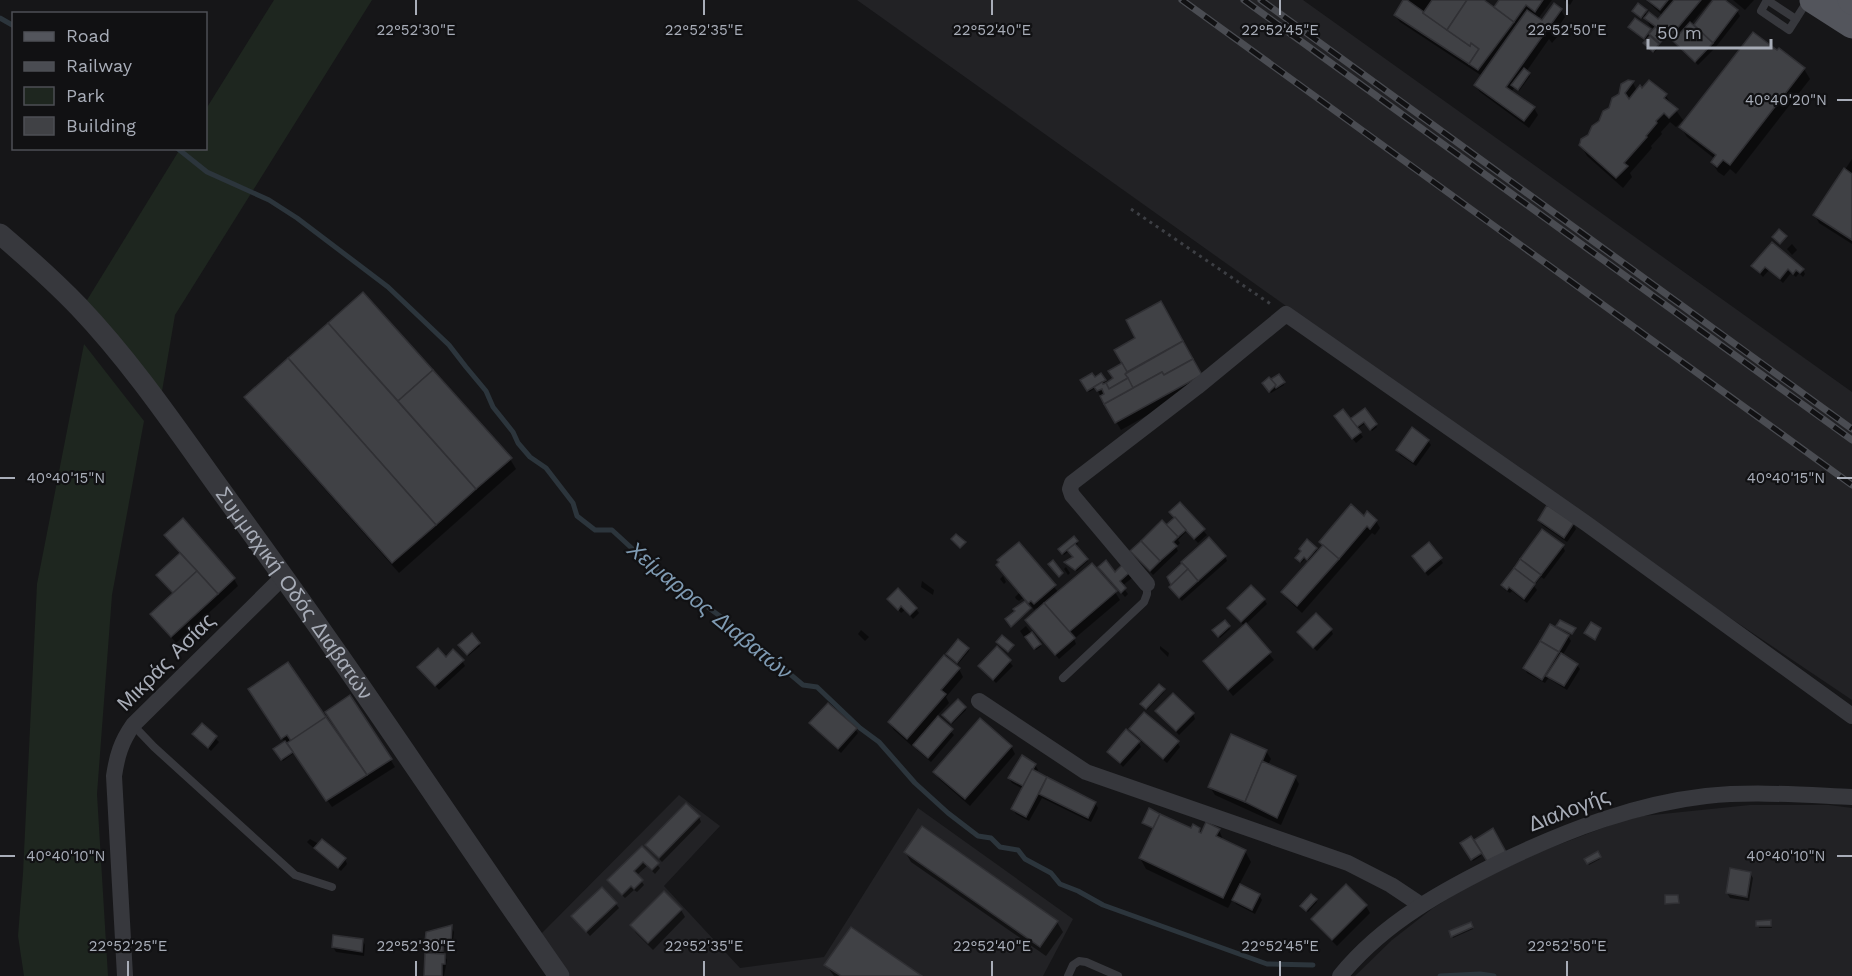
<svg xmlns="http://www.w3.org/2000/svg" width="1852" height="976" viewBox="0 0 1852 976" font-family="'Work Sans',sans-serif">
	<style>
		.built { fill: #222225 }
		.green { fill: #1e261f }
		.shadow { fill: #0007; fill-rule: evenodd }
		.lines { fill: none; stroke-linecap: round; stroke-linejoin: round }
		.stream { stroke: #2c353c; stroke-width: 5 }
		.building { fill: #404145; stroke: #303034; stroke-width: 1.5 }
		.path { stroke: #3d3f44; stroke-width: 3; stroke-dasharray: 3 4.5; stroke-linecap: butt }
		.service { stroke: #37383d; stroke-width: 8 }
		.minor { stroke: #37383d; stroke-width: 16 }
		.tertiary { stroke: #37383d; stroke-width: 21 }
		.primary { stroke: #53555c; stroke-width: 27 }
		.rail-casing { stroke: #4a4c52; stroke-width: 7 }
		.rail { stroke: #111113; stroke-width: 4.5; stroke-dasharray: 14; stroke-linecap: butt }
		.ticks { fill: none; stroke: #a8adb8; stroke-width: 2 }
		.labels { text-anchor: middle; stroke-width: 4.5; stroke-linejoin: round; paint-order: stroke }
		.street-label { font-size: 21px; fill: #a8adb8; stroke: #111113 }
		.water-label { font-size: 22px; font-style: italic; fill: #7f9bb3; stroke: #111113 }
		.ticks-label { font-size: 15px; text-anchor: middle; fill: #a8adb8; stroke: #111113; stroke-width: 4.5; stroke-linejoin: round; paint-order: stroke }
	</style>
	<rect width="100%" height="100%" fill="#161618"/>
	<g class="built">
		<polygon points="857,0 1303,0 1852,392 1852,700 1607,535"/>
		<polygon points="679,795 720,826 664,886 740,968 824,957 918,808 1073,919 1043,976 570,976 540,935"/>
		<polygon points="1750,805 1829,805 1852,808 1852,976 1355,976 1392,940 1433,908 1467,887 1537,853 1621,821 1643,816"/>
	</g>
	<g class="green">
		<polygon points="274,0 372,0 175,315 161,397 84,305 180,149 206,148 206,109"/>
		<polygon points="84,344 144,421 112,595 97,794 108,976 24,976 18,936 23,873 37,584"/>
	</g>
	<g class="shadow">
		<polygon points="1409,0 1482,0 1494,9 1501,0 1552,0 1538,19 1542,22 1561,10 1565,17 1555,32 1558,36 1552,43 1549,39 1526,72 1530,76 1519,91 1515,87 1511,92 1534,108 1538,115 1529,128 1480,92 1475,85 1482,76 1400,22 1395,15 1411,5"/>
		<polygon points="1564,0 1573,0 1570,5"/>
		<polygon points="1646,0 1711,0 1691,24 1694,27 1715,0 1723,0 1737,11 1740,16 1715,48 1698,65 1675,42 1667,38 1662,44 1667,38 1665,36 1659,42 1650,33 1648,36 1657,45 1654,48 1656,50 1659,47 1654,53 1645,44 1648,41 1631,29 1630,27 1636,20 1652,33 1655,30 1650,26 1644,16 1642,19 1635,13 1634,11 1638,6 1648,16 1649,14 1658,21 1663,16"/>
		<polygon points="1733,0 1754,0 1745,10"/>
		<polygon points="1804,69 1810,79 1736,174 1730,169 1724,176 1718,172 1712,162 1715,159 1687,137 1681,127"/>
		<polygon points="1628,81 1633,83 1637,91 1665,95 1683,120 1676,127 1670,122 1661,132 1662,134 1651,146 1652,148 1630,173 1632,177 1623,188 1587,156 1581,145 1611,109"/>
		<polygon points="1852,159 1852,244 1819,223 1815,215"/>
		<polygon points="1792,244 1797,250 1792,255 1787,249"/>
		<polygon points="1753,266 1803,270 1805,274 1803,277 1799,273 1796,277 1791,273 1783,283 1769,270 1763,277"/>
		<polygon points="363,294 510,459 516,469 399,573 252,407 246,397"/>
		<polygon points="1160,303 1205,383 1121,430 1096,388 1089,392 1082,381 1095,379 1101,375 1106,384 1115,379 1121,365 1127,375 1129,373 1116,350 1137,338"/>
		<polygon points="1279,376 1284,385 1271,393 1264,383 1271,381"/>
		<polygon points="1365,410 1377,427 1372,431 1366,423 1357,429 1363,437 1356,443 1336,417 1350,421"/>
		<polygon points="1428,441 1431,445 1416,466 1400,455 1397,450"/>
		<polygon points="1180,504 1207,535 1198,543 1187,531 1178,540 1180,543 1176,547 1178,551 1153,575 1132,551 1175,518"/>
		<polygon points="1364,518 1376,521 1380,528 1375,535 1372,533 1302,613 1287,599 1283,592 1310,562 1306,558 1301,563 1298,560 1316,549 1318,553 1323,547 1320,542"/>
		<polygon points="1539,520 1573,524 1576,529 1567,542 1542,525"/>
		<polygon points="166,535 234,579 238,586 176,643 152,614 174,594 181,554"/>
		<polygon points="1073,538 1078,544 1075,546 1088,561 1077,571 1067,563 1075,558 1069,551 1064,555 1060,549"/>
		<path d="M1019,544L1059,593L1115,592L1120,600L1074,639L1076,644L1059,659L1030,624L1039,610L1036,608L1034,610L1026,596L1019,601L1016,599L1015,597L1019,593L998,565ZM1051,608L1076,637L1073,639Z"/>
		<polygon points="1563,547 1565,551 1544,579 1541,577 1534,586 1537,590 1527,603 1512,591 1510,593 1505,590 1502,585"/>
		<polygon points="1225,556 1227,561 1182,601 1173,592 1169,577 1184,564"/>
		<polygon points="1440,559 1443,563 1428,576 1416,561"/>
		<polygon points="1066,567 1070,573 1068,575 1064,569"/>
		<polygon points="1103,572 1129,573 1132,578 1122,586 1128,594 1125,597"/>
		<polygon points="1003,576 1006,582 1004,584 1000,579"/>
		<polygon points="922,581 934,590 933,595 921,587"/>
		<polygon points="889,599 916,609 919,613 913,619 905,610 901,613"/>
		<polygon points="1264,599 1267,604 1245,625 1274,660 1233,696 1205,662 1244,626 1229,608"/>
		<polygon points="1225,622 1230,629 1220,638 1215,632"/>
		<polygon points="1026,626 1041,646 1036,650 1026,635 1024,637 1020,631"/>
		<polygon points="861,630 869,637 865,641 858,634"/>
		<polygon points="1331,630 1333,634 1317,651 1302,637"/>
		<polygon points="472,635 480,646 468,656 461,647"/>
		<polygon points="1568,636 1571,641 1562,656 1577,665 1580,669 1567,690 1551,680 1549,677 1545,683 1527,673 1525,668"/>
		<polygon points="1160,646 1169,653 1168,657 1160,649"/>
		<polygon points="968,649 969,651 958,664 949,655"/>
		<polygon points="997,649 1013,666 996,683 980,666"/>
		<polygon points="446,659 462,661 465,666 439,690 419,667"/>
		<polygon points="959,669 963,677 946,697 949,703 936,717 954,735 931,762 917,750 914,744 912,746 894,730 889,722"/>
		<polygon points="1163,690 1164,692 1147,710 1143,706"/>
		<polygon points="254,697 345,747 348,746 390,759 395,767 332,807 294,753 283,761 275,749 285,742"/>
		<polygon points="965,708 966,710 952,724 945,717"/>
		<polygon points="1157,711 1193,714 1195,719 1179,735"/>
		<polygon points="811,724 855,729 858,733 841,753"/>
		<polygon points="202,725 219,742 211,751 194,735"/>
		<polygon points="1131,729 1177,742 1180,747 1167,763 1136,737 1141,747 1123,767 1109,752 1136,739"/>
		<polygon points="1011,746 1015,754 970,806 939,779 935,772"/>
		<polygon points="1266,751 1271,759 1268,765 1295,777 1299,784 1281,825 1215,795 1210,787"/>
		<polygon points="1035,765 1038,770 1036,773 1095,803 1098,808 1091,822 1042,798 1029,821 1016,814 1013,809 1023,789 1012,783 1009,778"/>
		<polygon points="1150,810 1191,830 1199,829 1202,834 1219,830 1224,842 1245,851 1251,862 1239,885 1259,895 1262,900 1255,914 1236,904 1233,899 1228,908 1146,869 1140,858 1154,829 1144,823"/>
		<polygon points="699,817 701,822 662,862 650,849"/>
		<polygon points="922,828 1057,922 1063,932 1046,956 911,862 905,852"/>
		<polygon points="1470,838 1481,856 1473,861 1462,843"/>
		<polygon points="310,839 345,859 347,864 341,871 309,844 307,842"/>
		<polygon points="642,848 660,868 655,874 647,866 637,875 644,885 637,892 634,890 625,898 612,885"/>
		<polygon points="1597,853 1600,859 1589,865 1586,859"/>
		<polygon points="1750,873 1753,878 1749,901 1730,898 1727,893"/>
		<polygon points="1312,896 1317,902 1308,912 1303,908"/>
		<polygon points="616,904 619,908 590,936 573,916"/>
		<polygon points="1366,906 1370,913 1337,946 1317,926 1313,919"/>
		<polygon points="681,910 685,917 653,950 636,933 631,925"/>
		<polygon points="1758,922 1770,922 1772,928 1759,928"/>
		<polygon points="1470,924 1473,929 1453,938 1451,932"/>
		<polygon points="451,927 454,932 452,948 443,947 444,955 447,960 444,976 426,976 429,955 427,951"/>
		<polygon points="363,941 365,945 364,956 336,952 333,947"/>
		<polygon points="826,965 919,976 834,976"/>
	</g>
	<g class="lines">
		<g class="stream">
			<polyline points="0,18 14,26"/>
			<polyline points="177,148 207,172 269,200 297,218 388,287 449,345 466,367 486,391 493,407 513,432 518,443 530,457 546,468 573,503 577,516 595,530 612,530 650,565 728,622 803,685 817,687 860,728 879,742 915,783 948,813 978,836 991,838 1000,847 1018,850 1025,859 1051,873 1060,884 1078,891 1103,905 1267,964 1313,965"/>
			<polyline points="1440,976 1480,974 1494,976"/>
		</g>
	</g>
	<g class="building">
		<polygon points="1403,0 1407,0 1424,12 1423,13 1470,46 1471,43 1479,49 1469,64 1394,15"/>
		<polygon points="1432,0 1467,0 1447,30 1423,13"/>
		<polygon points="1467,0 1484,0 1514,22 1478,70 1469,64 1479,49 1471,43 1470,46 1447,30"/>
		<polygon points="1499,0 1543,0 1535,12 1526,5 1514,22 1494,7"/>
		<polygon points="1647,0 1668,0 1660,10"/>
		<polygon points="1674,0 1701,0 1670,37 1644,18 1649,12 1658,19"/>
		<polygon points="1713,0 1725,0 1738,10 1713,43 1694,25"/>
		<polygon points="1554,3 1562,9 1506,87 1535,107 1524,121 1474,85 1527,10 1542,20"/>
		<polygon points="1638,3 1647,10 1641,18 1632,11"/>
		<polygon points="1635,18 1651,29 1644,39 1628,27"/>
		<polygon points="1690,22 1713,43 1695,62 1673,41"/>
		<polygon points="1655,27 1667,35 1660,43 1649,34"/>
		<polygon points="1753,32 1777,50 1779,48 1805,68 1730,165 1723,160 1717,167 1711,162 1716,155 1679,127"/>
		<polygon points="1650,36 1659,44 1653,52 1643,43"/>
		<polygon points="1524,68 1530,73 1518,90 1511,85"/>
		<polygon points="1628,80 1634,81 1625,93 1629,99 1640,85 1642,88 1649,80 1667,94 1664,98 1678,109 1669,118 1664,113 1656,121 1657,123 1646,136 1647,137 1624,163 1628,166 1616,178 1579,145 1580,143 1581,139 1588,135 1592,126 1599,121 1603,111 1609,108 1612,98 1619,94 1621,84"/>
		<polygon points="1844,168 1852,174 1852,240 1813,215"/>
		<polygon points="1779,229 1787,236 1780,244 1772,237"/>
		<polygon points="1772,242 1804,269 1800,273 1796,270 1793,274 1788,269 1780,279 1765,267 1760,273 1751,266"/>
		<polygon points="363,292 433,370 398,401 328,323"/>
		<polygon points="1161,301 1183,341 1127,372 1114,350 1135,338 1126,320"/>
		<polygon points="328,323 476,489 436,525 288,358"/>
		<polygon points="1183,341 1193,359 1164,375 1162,372 1133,388 1125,374"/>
		<polygon points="288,358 436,525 392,563 244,397"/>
		<polygon points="1193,359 1202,375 1115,423 1104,404 1162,372 1164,375"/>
		<polygon points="1122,363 1127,372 1125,374 1128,378 1109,389 1106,383 1113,378 1108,371"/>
		<polygon points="433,370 512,458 476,489 398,401"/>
		<polygon points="1092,373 1095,377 1101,373 1106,380 1087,391 1080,380"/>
		<polygon points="1279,374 1285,382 1276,388 1271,379"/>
		<polygon points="1269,377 1276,385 1269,392 1262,383"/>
		<polygon points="1128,378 1133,388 1104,404 1100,396 1104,394 1102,389 1097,391 1094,387 1102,382 1103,384 1106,383 1109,389"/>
		<polygon points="1365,408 1377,424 1370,430 1364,422 1357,427 1350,419"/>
		<polygon points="1343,409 1361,432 1352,439 1334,416"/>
		<polygon points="1412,427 1429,440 1413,462 1396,450"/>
		<polygon points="1180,502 1205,529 1194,539 1169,512"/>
		<polygon points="1351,504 1364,516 1367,511 1377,520 1370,529 1367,526 1339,559 1319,542"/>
		<polygon points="1547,505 1574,523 1564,538 1538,520"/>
		<polygon points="1175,517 1186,530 1178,537 1166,525"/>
		<polygon points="183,518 235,578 218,594 164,535"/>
		<polygon points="1162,520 1178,537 1173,542 1177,546 1160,561 1141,541"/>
		<polygon points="1542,529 1564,545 1541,575 1520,559"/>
		<polygon points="956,534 966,542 960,548 951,539"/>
		<polygon points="1074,536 1078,541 1062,554 1058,549"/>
		<polygon points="1209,537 1226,556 1198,581 1181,562"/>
		<polygon points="1307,539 1317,548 1307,560 1304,557 1300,562 1295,558 1301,551 1299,549"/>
		<polygon points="1141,541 1160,561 1150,571 1130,551"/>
		<polygon points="1019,542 1056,585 1034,604 1031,601 1028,603 996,565 999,562 997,560"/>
		<polygon points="1429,542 1442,558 1425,572 1412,556"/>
		<polygon points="1075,544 1088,559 1075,570 1064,562 1073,557 1067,550"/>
		<polygon points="1323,545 1339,559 1297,606 1281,592"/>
		<polygon points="180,553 197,571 173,593 156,575"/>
		<polygon points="1520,559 1541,575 1534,584 1514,568"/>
		<polygon points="1053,560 1063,573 1059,577 1048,564"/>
		<polygon points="1106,560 1115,572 1123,564 1130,572 1120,581 1126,588 1121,593 1098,567"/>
		<polygon points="1092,563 1117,591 1069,632 1044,603"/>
		<polygon points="1182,563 1188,569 1171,585 1167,577"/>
		<polygon points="1514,568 1535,584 1524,599 1509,587 1507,590 1501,585"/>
		<polygon points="1188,569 1198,581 1179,598 1169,587"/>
		<polygon points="197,571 218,594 171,637 150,614"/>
		<polygon points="1251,585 1265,599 1241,622 1227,608"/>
		<polygon points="898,588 917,608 910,615 901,606 898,610 887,599"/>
		<polygon points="1025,601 1031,608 1011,627 1005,619 1015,611 1013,609"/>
		<polygon points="1044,603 1075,638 1055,655 1025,620"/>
		<polygon points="1316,613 1332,629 1313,648 1297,632"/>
		<polygon points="1225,620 1230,626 1218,637 1212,630"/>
		<polygon points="1560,620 1576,628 1572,634 1556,626"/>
		<polygon points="1591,622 1601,628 1595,640 1584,633"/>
		<polygon points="1246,623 1271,652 1228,690 1203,661"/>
		<polygon points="1550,624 1569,635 1559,652 1540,641"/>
		<polygon points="1032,632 1041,644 1034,649 1025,637"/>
		<polygon points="472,633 480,643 467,655 458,645"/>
		<polygon points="1002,635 1014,645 1008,652 996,642"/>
		<polygon points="958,639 969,648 957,663 946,654"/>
		<polygon points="1540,641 1559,652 1542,680 1523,668"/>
		<polygon points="997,646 1011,660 993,680 978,666"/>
		<polygon points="438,648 446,657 453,649 464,660 435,686 417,667"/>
		<polygon points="1561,653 1578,664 1564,686 1546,676"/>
		<polygon points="944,655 960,668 941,690 946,694 907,739 888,722"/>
		<polygon points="288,662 326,717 291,741 287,735 281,739 248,689"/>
		<polygon points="1159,684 1165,689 1146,709 1140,704"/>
		<polygon points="1173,693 1194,713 1176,731 1155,711"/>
		<polygon points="350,695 392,759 367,775 325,712"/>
		<polygon points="958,699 966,707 951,723 942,715"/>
		<polygon points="828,703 857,728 838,749 809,723"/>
		<polygon points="1144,712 1179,741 1163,759 1129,729"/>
		<polygon points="938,716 953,729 928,758 913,745"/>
		<polygon points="326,717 367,775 326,801 287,743"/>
		<polygon points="980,718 1012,746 965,799 933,772"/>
		<polygon points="202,723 217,736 208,748 192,734"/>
		<polygon points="1126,729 1140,741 1120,763 1107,752"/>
		<polygon points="1231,734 1267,750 1245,802 1208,787"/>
		<polygon points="285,741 293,752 281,760 273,749"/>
		<polygon points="1022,755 1036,764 1023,786 1008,778"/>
		<polygon points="1262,761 1296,776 1277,818 1245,802"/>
		<polygon points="1032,769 1047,777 1026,817 1011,809"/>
		<polygon points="1047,777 1096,802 1088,818 1039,794"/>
		<polygon points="686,803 700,816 659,858 645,845"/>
		<polygon points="1149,808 1160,814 1153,828 1142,823"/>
		<polygon points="1160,814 1191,828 1193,824 1200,828 1199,832 1201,833 1206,822 1220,829 1216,836 1246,850 1223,898 1139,858"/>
		<polygon points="922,826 1058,921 1040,947 904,852"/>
		<polygon points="1493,828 1506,852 1488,863 1474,840"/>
		<polygon points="1471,836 1482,853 1471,860 1460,843"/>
		<polygon points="322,839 346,858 338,868 314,848"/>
		<polygon points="642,846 659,863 652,870 643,862 634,871 643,880 634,889 631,886 622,895 607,880"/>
		<polygon points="1598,851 1601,857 1587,864 1584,859"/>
		<polygon points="1730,868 1751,872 1747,897 1726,893"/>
		<polygon points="1240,884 1260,894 1252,910 1232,900"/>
		<polygon points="1346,884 1367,905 1332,940 1311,919"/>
		<polygon points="602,887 617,903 586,932 571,916"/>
		<polygon points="664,891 682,909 648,943 630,925"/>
		<polygon points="1311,894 1317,899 1306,911 1300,906"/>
		<polygon points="1665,895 1678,895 1679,903 1665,904"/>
		<polygon points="1771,920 1771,926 1756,926 1756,921"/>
		<polygon points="1471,922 1473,927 1451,937 1449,931"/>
		<polygon points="452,925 451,944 425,942 426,932"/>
		<polygon points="851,927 922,976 841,976 824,965"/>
		<polygon points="333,935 363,939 362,952 332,947"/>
		<polygon points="425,942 443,943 443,951 425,952"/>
		<polygon points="425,953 445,954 445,964 442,964 442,976 424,976"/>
	</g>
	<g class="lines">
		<polyline class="path" points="1131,209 1272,305"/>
		<g class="service">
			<polyline points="1767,0 1761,11 1789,30 1808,0"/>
			<polyline points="1767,0 1796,19"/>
			<polyline points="1063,678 1144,602 1147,594 1147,584"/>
			<polyline points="133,725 154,747 295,875 332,887"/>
			<polyline points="1068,976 1073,965 1079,961 1086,962 1118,976"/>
		</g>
		<g class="minor">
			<polyline points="1147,584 1072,495 1070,489 1072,483 1197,387 1286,314 1587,524 1852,716"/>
			<polyline points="979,701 1086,772 1348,863 1391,885 1421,905"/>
			<path d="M125,976L114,776C117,756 121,742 133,725L284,576"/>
			<path d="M1340,976C1384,922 1445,889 1507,859C1570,829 1636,804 1706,796C1754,791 1804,795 1852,797"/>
		</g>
		<path class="tertiary" id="s1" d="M0,234C27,257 54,281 79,307C137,368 184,440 233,507C346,661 450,820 559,976"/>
		<g class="primary">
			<polyline points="1813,0 1852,25"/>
			<polyline points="1851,0 1852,1"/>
		</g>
		<g class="rail-casing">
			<g id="rail">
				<polyline points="1182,0 1852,485"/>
				<polyline points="1244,0 1852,440"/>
				<polyline points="1261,0 1852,429"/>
			</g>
		</g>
		<use href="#rail" class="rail"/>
	</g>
	<path class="ticks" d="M416,0V15M704,0V15M992,0V15M1280,0V15M1567,0V15M1837,100H1852M0,478H15M1837,478H1852M0,856H15M1837,856H1852M128,961V976M416,961V976M704,961V976M992,961V976M1280,961V976M1567,961V976"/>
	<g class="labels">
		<g class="street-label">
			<text dy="7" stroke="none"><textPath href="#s1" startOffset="466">Συμμαχική Οδός Διαβατών</textPath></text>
			<text transform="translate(166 662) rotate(-45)" y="7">Μικράς Ασίας</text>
			<text transform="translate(1569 810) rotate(-21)" y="7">Διαλογής</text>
		</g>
		<g class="water-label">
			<text transform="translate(710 610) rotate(39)" y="8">Χείμαρρος Διαβατών</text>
		</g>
	</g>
	<g class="ticks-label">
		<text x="416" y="35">22°52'30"E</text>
		<text x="704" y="35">22°52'35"E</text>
		<text x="992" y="35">22°52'40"E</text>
		<text x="1280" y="35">22°52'45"E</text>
		<text x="1567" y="35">22°52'50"E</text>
		<text x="1786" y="105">40°40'20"N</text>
		<text x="66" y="483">40°40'15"N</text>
		<text x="1786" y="483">40°40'15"N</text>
		<text x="66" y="861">40°40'10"N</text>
		<text x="1786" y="861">40°40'10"N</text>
		<text x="128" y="951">22°52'25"E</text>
		<text x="416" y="951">22°52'30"E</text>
		<text x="704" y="951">22°52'35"E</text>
		<text x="992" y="951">22°52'40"E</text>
		<text x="1280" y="951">22°52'45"E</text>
		<text x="1567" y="951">22°52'50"E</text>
	</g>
	<rect x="12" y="12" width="195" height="138" fill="#111113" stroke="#4d4f55" stroke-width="1.5"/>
	<rect x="24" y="32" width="30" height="9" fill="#53555c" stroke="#4d4f55" stroke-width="1.5"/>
	<text x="66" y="42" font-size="18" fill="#a8adb8">Road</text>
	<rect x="24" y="62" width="30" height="9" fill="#4a4c52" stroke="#4d4f55" stroke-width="1.5"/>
	<text x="66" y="72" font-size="18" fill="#a8adb8">Railway</text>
	<rect x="24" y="87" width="30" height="18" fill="#1e261f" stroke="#4d4f55" stroke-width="1.5"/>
	<text x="66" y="102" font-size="18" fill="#a8adb8">Park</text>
	<rect x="24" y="117" width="30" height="18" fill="#404145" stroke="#4d4f55" stroke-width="1.5"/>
	<text x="66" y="132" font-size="18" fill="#a8adb8">Building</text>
	<path d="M1648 39v9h123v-9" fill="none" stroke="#a8adb8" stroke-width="3"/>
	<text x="1657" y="39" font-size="18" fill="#a8adb8" stroke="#111113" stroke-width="4.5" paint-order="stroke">50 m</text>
</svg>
